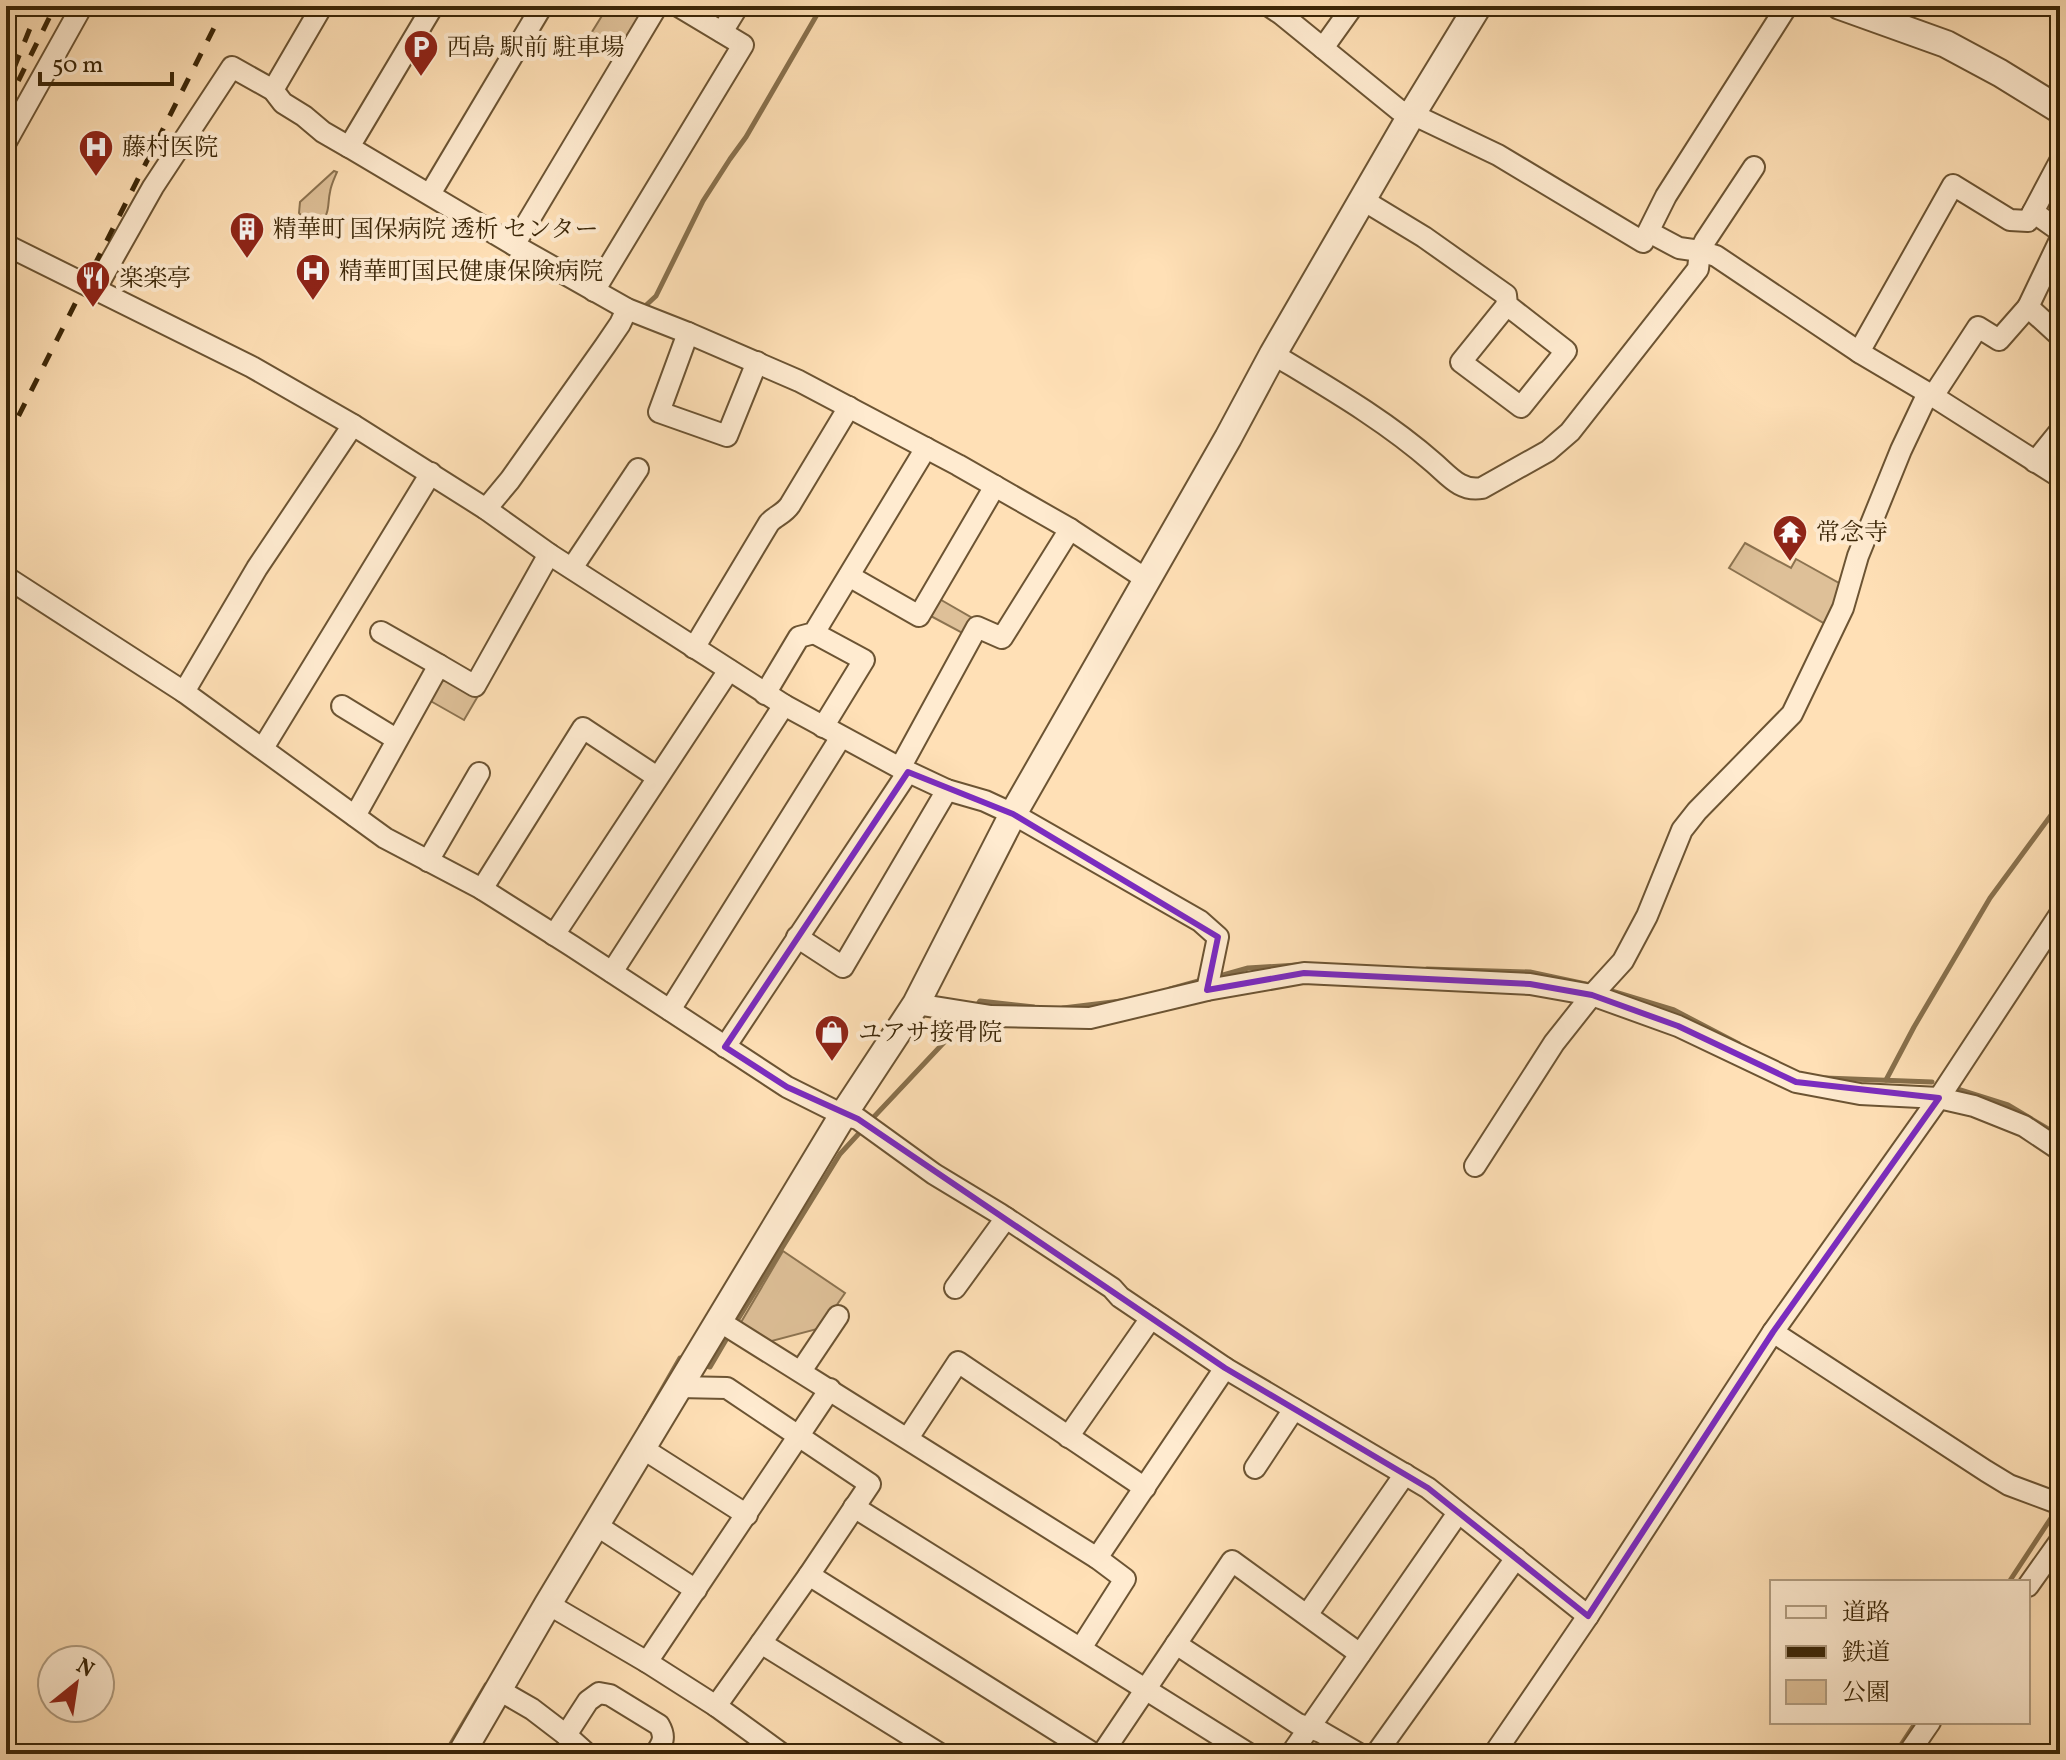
<svg xmlns="http://www.w3.org/2000/svg" width="2066" height="1760" viewBox="0 0 2066 1760" font-family="Vollkorn,'Noto Serif JP',serif">
	<style>
		.green { fill: #dec098; stroke: #8c7350; stroke-width: 2 }
		.lines { fill: none; stroke-linecap: round; stroke-linejoin: round }
		.stream { stroke: #88704c; stroke-width: 5 }
		.minor-casing { stroke: #6c5433; stroke-width: 24 }
		.tertiary-casing { stroke: #6c5433; stroke-width: 30 }
		.minor { stroke: #ffebd0; stroke-width: 20 }
		.tertiary { stroke: #ffebd0; stroke-width: 26 }
		.rail { stroke: #3b2607; stroke-width: 5; stroke-dasharray: 14 14; stroke-linecap: butt }
		.marked { fill: none; stroke: #7b2cbf; stroke-width: 6; stroke-linejoin: round }
		.labels { text-anchor: middle; stroke-width: 8; stroke-linejoin: round; paint-order: stroke }
		.poi-label { font-size: 24px; fill: #3b2607; stroke: #ffebd0; text-anchor: start }
	</style>
	<rect width="100%" height="100%" fill="#ffe0b6"/>
	<filter id="stains"><feTurbulence type="fractalNoise" baseFrequency=".0025" numOctaves="4"/><feColorMatrix values="0 0 0 0 .2 0 0 0 0 .09 0 0 0 0 .02 0 0 0 .5 -.17"/></filter>
	<radialGradient id="worn" r=".72"><stop offset=".6" stop-color="#630" stop-opacity="0"/><stop offset="1" stop-color="#630" stop-opacity=".3"/></radialGradient>
	<g class="green">
		<polygon points="608,6 646,6 616,59 587,40"/>
		<path d="M334,171L337,172C334,179 331,185 330,192C327,205 331,215 318,223L307,222L299,213L300,202Z"/>
		<polygon points="1745,543 1791,568 1796,559 1846,587 1827,625 1729,568"/>
		<polygon points="936,597 974,619 966,635 927,614"/>
		<polygon points="448,680 478,696 464,720 427,699 437,682"/>
		<polygon points="783,1251 845,1293 821,1328 768,1342 740,1324"/>
	</g>
	<g class="lines">
		<g class="stream">
			<polyline points="642,309 656,296 703,201 730,159 746,137 822,6"/>
			<polyline points="1427,969 1530,972 1595,986"/>
			<polyline points="1216,977 1248,968 1297,965"/>
			<polyline points="1170,989 1202,980"/>
			<polyline points="1605,989 1674,1010 1739,1044"/>
			<polyline points="976,1007 980,1001 1034,1007"/>
			<polyline points="1063,1008 1121,1001"/>
			<polyline points="1825,1078 1932,1082"/>
			<polyline points="1886,1080 1914,1027 1990,898 2060,803"/>
			<polyline points="1954,1088 2008,1105 2060,1136"/>
			<polyline points="870,1121 967,1018"/>
			<polyline points="735,1324 840,1154 863,1129"/>
			<polyline points="700,1364 710,1367 730,1333"/>
			<polyline points="641,1426 680,1358 687,1360"/>
			<polyline points="2009,1582 2057,1509"/>
			<polyline points="445,1754 486,1685"/>
			<polyline points="1895,1754 1916,1722"/>
		</g>
		<g class="minor-casing">
			<g id="minor">
				<polyline points="433,6 349,147 514,245 627,309 688,333 799,381 958,465 1070,529 1146,579"/>
				<polyline points="1269,6 1281,14 1399,110 1412,114 1498,155 1643,242 1666,196 1787,6"/>
				<polyline points="722,32 738,6"/>
				<polyline points="1323,48 1353,6"/>
				<polyline points="273,90 322,6"/>
				<polyline points="6,142 82,6"/>
				<polyline points="2060,161 2033,212 2060,231"/>
				<polyline points="430,194 542,6"/>
				<polyline points="1363,200 1424,237 1506,295 1507,305 1461,362 1521,407 1566,351 1507,305"/>
				<polyline points="1649,232 1679,248 1700,251 1716,256 1862,354 1928,393 2060,477"/>
				<polyline points="6,245 252,367 353,425 486,509 549,554 784,705 900,768 947,790 985,801 1013,814 1200,921 1218,937 1207,990"/>
				<polyline points="514,245 657,6"/>
				<polyline points="96,288 153,187 232,67 273,90 283,103 304,116 323,132 349,147"/>
				<polyline points="594,291 743,45 678,6"/>
				<polyline points="2028,307 2060,240"/>
				<polyline points="688,333 659,412 727,436 757,362"/>
				<polyline points="1859,352 1953,185 2010,220 2028,221 2033,212"/>
				<path d="M1273,354C1329,388 1385,420 1434,463C1449,476 1461,492 1482,488L1548,451L1570,432L1698,269L1700,251L1705,241L1754,167"/>
				<polyline points="1933,396 1978,327 1999,340 2028,307 2060,336"/>
				<polyline points="2035,462 2060,431"/>
				<polyline points="486,509 510,480 605,346 620,324 627,309"/>
				<polyline points="572,568 638,469"/>
				<polyline points="849,576 919,616 995,486"/>
				<polyline points="6,577 184,692 385,838 482,889 572,946 787,1087 843,1115 858,1119 934,1174 1000,1214 1112,1288 1120,1297 1225,1368 1428,1488 1588,1616 1773,1332 1939,1098 2060,914"/>
				<polyline points="381,632 439,665"/>
				<polyline points="814,633 864,660 823,727"/>
				<path d="M694,648L769,523C775,516 784,514 790,505L849,407"/>
				<polyline points="184,692 257,568 353,425"/>
				<polyline points="765,694 799,637 814,633 926,448"/>
				<polyline points="342,706 396,739"/>
				<polyline points="263,748 431,473"/>
				<polyline points="900,768 977,627 1002,638 1070,529"/>
				<polyline points="355,816 439,665 475,686 549,554"/>
				<polyline points="428,861 479,773"/>
				<polyline points="482,889 583,728 657,777"/>
				<polyline points="554,935 729,670"/>
				<polyline points="797,937 843,967 947,790"/>
				<polyline points="612,972 784,705"/>
				<polyline points="916,1004 991,1016 1090,1018 1207,990 1304,973 1530,984 1592,995 1678,1026 1796,1082 1860,1094 1939,1098 1974,1106 2024,1126 2060,1150"/>
				<polyline points="670,1010 841,737"/>
				<polyline points="725,1047 908,772"/>
				<polyline points="1475,1166 1554,1043 1592,995 1623,961 1647,916 1682,830 1697,811 1792,714 1843,608 1858,556 1901,450 1928,393"/>
				<polyline points="955,1288 1006,1218"/>
				<polyline points="719,1321 1097,1558 1125,1579 1081,1648"/>
				<polyline points="1773,1332 1986,1471 2009,1485 2060,1504"/>
				<polyline points="801,1371 838,1316"/>
				<polyline points="679,1387 727,1388 870,1484 809,1575 761,1643"/>
				<polyline points="1068,1437 1151,1318"/>
				<polyline points="908,1438 958,1362 1145,1488"/>
				<polyline points="642,1448 747,1515"/>
				<polyline points="1255,1468 1294,1409"/>
				<polyline points="854,1507 1249,1754"/>
				<polyline points="596,1525 696,1590"/>
				<polyline points="1097,1558 1225,1368"/>
				<polyline points="809,1575 1094,1754"/>
				<polyline points="2028,1586 2060,1541"/>
				<polyline points="548,1604 647,1662 716,1706 782,1754"/>
				<polyline points="1307,1615 1405,1474"/>
				<polyline points="1176,1644 1298,1724 1321,1732 1359,1754"/>
				<polyline points="647,1662 830,1389"/>
				<polyline points="499,1690 532,1709 566,1735"/>
				<polyline points="716,1706 761,1643 940,1754"/>
				<path d="M587,1754L566,1735L588,1701L599,1693L610,1695L659,1725C666,1737 663,1743 655,1754"/>
				<polyline points="1102,1754 1232,1561 1360,1654"/>
				<polyline points="1291,1754 1458,1513"/>
				<polyline points="1376,1754 1516,1558"/>
				<polyline points="1494,1754 1588,1616"/>
				<polyline points="1908,1754 1930,1722"/>
			</g>
		</g>
		<g class="tertiary-casing">
			<g id="tertiary">
				<polyline points="1840,6 1946,44 2000,73 2060,110"/>
				<polyline points="461,1754 548,1604 843,1115 916,1004 1013,814 1228,438 1273,354 1412,114 1478,6"/>
			</g>
		</g>
		<use href="#minor" class="minor"/>
		<use href="#tertiary" class="tertiary"/>
		<g class="rail">
			<polyline points="14,68 39,6"/>
			<polyline points="6,106 55,6"/>
			<polyline points="6,441 225,6"/>
		</g>
	</g>
	<path class="marked" d="M908,772L1013,814L1218,937L1207,990L1304,973L1530,984L1592,995L1678,1026L1796,1082L1939,1098L1773,1332L1588,1616L1428,1488L1225,1368L858,1119L787,1087L725,1047Z"/>
	<defs>
		<g id="parking-pin" transform="scale(1.8)"><path d="M0 17L-7.5 6A9.5 9.5 0 1 1 7.5 6Z" fill="#8f2418" stroke="#ffebd0"/><path d="M-3.5-5.5H1a3.5 3.5 0 0 1 0 7H-1V5.5H-3.5ZM-1-3.4V-.6H.8a1.4 1.4 0 0 0 0-2.8Z" fill="#fff"/></g>
		<g id="hospital-pin" transform="scale(1.8)"><path d="M0 17L-7.5 6A9.5 9.5 0 1 1 7.5 6Z" fill="#8f2418" stroke="#ffebd0"/><path d="M-5-5h3v3.5h4V-5h3V5h-3V1.5h-4V5h-3Z" fill="#fff"/></g>
		<g id="building-pin" transform="scale(1.8)"><path d="M0 17L-7.5 6A9.5 9.5 0 1 1 7.5 6Z" fill="#8f2418" stroke="#ffebd0"/><path d="M-4-6H4V6H1V3H-1V6H-4ZM-2.5-4.3h1.7v1.8h-1.7ZM.8-4.3h1.7v1.8H.8ZM-2.5-1h1.7V.8h-1.7ZM.8-1h1.7V.8H.8Z" fill="#fff"/></g>
		<g id="restaurant-pin" transform="scale(1.8)"><path d="M0 17L-7.5 6A9.5 9.5 0 1 1 7.5 6Z" fill="#8f2418" stroke="#ffebd0"/><path d="M-5-6h1v4h1v-4h1v4h1v-4h1v5L-1.5 .5V6h-2V.5L-5-1ZM5-6V6H3V1.5H1.5Q1.5-4 5-6Z" fill="#fff"/></g>
		<g id="temple-pin" transform="scale(1.8)"><path d="M0 17L-7.5 6A9.5 9.5 0 1 1 7.5 6Z" fill="#8f2418" stroke="#ffebd0"/><path d="M0-6L5-2H3V0L6.5 2.5H4V6H1.5V3h-3V6H-4V2.5H-6.5L-3 0V-2H-5Z" fill="#fff"/></g>
		<g id="shop-pin" transform="scale(1.8)"><path d="M0 17L-7.5 6A9.5 9.5 0 1 1 7.5 6Z" fill="#8f2418" stroke="#ffebd0"/><path d="M-5-2.5h2.3a2.7 3.5 0 0 1 5.4 0H5L5.5 6h-11ZM-1.5-2.5h3a1.5 2.3 0 0 0-3 0Z" fill="#fff"/></g>
	</defs>
	<g fill-rule="evenodd">
		<use href="#parking-pin" x="421" y="47"/>
		<use href="#hospital-pin" x="96" y="147"/>
		<use href="#building-pin" x="247" y="229"/>
		<use href="#hospital-pin" x="313" y="271"/>
		<use href="#restaurant-pin" x="93" y="278"/>
		<use href="#temple-pin" x="1790" y="532"/>
		<use href="#shop-pin" x="832" y="1032"/>
	</g>
	<g class="labels">
		<g class="poi-label">
			<text x="447" y="55">西島 駅前 駐車場</text>
			<text x="122" y="155">藤村医院</text>
			<text x="273" y="237">精華町 国保病院 透析 センター</text>
			<text x="339" y="279">精華町国民健康保険病院</text>
			<text x="119" y="286">楽楽亭</text>
			<text x="1816" y="540">常念寺</text>
			<text x="858" y="1040">ユアサ接骨院</text>
		</g>
	</g>
	<rect width="2066" height="1760" fill="none" stroke="#ffe0b6" stroke-width="32"/>
	<rect x="8" y="8" width="2050" height="1744" fill="none" stroke="#3b2607" stroke-width="4"/>
	<rect x="16" y="16" width="2034" height="1728" fill="none" stroke="#3b2607" stroke-width="2"/>
	<rect x="1770" y="1580" width="260" height="144" fill="#ffebd0" stroke="#b19c80" stroke-width="2"/>
	<rect x="1786" y="1606" width="40" height="12" fill="#ffebd0" stroke="#b19c80" stroke-width="2"/>
	<text x="1842" y="1620" font-size="24" fill="#3b2607">道路</text>
	<rect x="1786" y="1646" width="40" height="12" fill="#3b2607" stroke="#b19c80" stroke-width="2"/>
	<text x="1842" y="1660" font-size="24" fill="#3b2607">鉄道</text>
	<rect x="1786" y="1680" width="40" height="24" fill="#dec098" stroke="#b19c80" stroke-width="2"/>
	<text x="1842" y="1700" font-size="24" fill="#3b2607">公園</text>
	<g transform="translate(76 1684) rotate(30)"><circle r="38" fill="#ffebd0" stroke="#b19c80" stroke-width="2"/>
	<path d="M0-6L14 30L0 20L-14 30Z" fill="#8f2418"/>
	<text y="-12" font-size="22" font-weight="bold" text-anchor="middle" fill="#3b2607">N</text>
	</g>
	<path d="M40 72v12h132v-12" fill="none" stroke="#3b2607" stroke-width="4"/>
	<text x="52" y="72" font-size="24" fill="#3b2607" stroke="#ffebd0" stroke-width="6" paint-order="stroke">50 m</text>
	<rect width="100%" height="100%" filter="url(#stains)"/>
	<rect width="100%" height="100%" fill="url(#worn)"/>
</svg>
